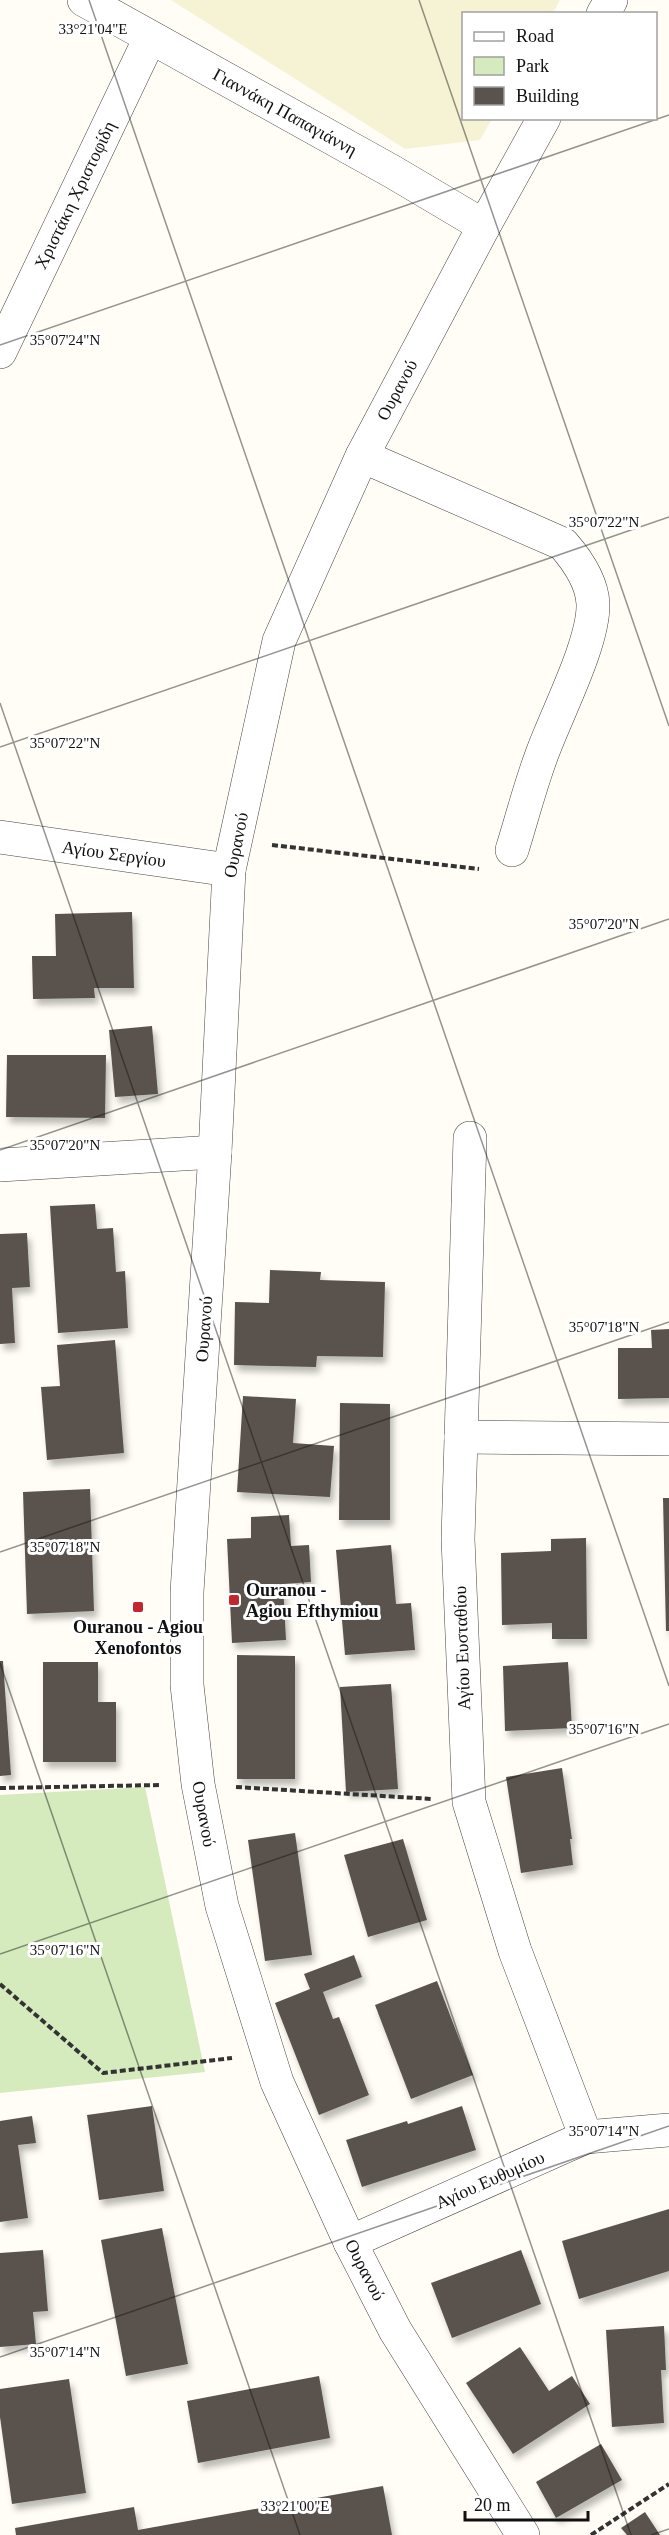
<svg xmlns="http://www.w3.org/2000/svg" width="669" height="2535" viewBox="0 0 669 2535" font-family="'Times New Roman',serif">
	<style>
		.farmland { fill: #f6f3d4 }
		.green { fill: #d5ebbd }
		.building { fill: #5a524d; filter: url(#shadow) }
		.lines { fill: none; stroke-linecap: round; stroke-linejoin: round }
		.minor-casing { stroke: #444; stroke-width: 34 }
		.path { stroke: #333; stroke-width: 4; stroke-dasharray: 6 3; stroke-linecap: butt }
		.minor { stroke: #fff; stroke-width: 33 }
		.ticks { fill: none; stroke: #111; stroke-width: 1.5; stroke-opacity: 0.45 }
		.poi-dot { fill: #c4262e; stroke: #fff; stroke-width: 2 }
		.labels { text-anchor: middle; stroke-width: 6; stroke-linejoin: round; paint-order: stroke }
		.street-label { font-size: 18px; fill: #111; stroke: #fff }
		.poi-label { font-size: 18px; font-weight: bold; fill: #111; stroke: #fff; text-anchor: start }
		.ticks-label { font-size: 15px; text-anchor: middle; fill: #111; stroke: #fff; stroke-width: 6; stroke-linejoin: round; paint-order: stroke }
	</style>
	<defs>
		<filter id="shadow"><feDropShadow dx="3.5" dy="6" stdDeviation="3" flood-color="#0004"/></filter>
	</defs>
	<rect width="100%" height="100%" fill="#fffdf5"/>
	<polygon class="farmland" points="171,0 560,0 553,13 464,14 464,118 492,119 480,140 405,149"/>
	<polygon class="green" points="145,1787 205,2072 0,2093 0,1795"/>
	<g class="building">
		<polygon points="132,912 134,988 94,988 95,998 33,999 32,956 56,956 55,914"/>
		<polygon points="152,1026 158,1094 115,1097 109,1030"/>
		<polygon points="7,1055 106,1055 105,1118 6,1117"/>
		<polygon points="95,1204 97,1229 113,1228 116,1272 125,1271 128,1328 58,1333 50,1206"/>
		<polygon points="27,1233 30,1287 12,1288 15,1343 0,1344 0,1234"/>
		<polygon points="270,1270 321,1272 320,1280 385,1282 383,1357 317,1356 316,1367 234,1365 235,1302 269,1303"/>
		<polygon points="669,1329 669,1398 618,1399 618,1348 652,1348 651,1330"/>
		<polygon points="115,1340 124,1453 47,1460 41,1387 60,1386 57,1345"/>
		<polygon points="243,1396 296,1399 293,1443 334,1446 330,1497 237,1492"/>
		<polygon points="340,1403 390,1404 390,1520 339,1520"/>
		<polygon points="90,1489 94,1611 27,1614 23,1492"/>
		<polygon points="663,1498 669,1498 669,1631 666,1631"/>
		<polygon points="289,1515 291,1546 309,1545 311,1582 283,1584 286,1640 232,1643 227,1539 251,1538 251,1517"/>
		<polygon points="586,1538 587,1639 552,1639 552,1623 502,1625 501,1553 551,1551 551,1539"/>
		<polygon points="391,1545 396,1604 411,1603 415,1650 345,1655 336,1550"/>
		<polygon points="237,1655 295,1656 295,1779 237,1779"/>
		<polygon points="0,1661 3,1661 11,1775 0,1776"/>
		<polygon points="43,1662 98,1662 98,1702 116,1702 116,1762 43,1762"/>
		<polygon points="568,1662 572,1728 505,1731 503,1666"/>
		<polygon points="391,1684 398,1789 346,1792 340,1687"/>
		<polygon points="562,1768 572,1839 570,1839 573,1865 521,1873 506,1777"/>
		<polygon points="295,1833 312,1955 265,1961 248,1840"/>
		<polygon points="403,1839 427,1920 368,1937 344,1855"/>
		<polygon points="354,1955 362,1977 323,1992 333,2019 339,2017 369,2095 319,2115 275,2003 310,1989 304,1974"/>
		<polygon points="437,1981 473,2075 411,2099 375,2005"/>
		<polygon points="152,2106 164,2191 99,2200 87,2115"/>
		<polygon points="462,2106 476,2150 362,2187 346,2140 407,2121 408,2124"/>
		<polygon points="32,2116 36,2143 18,2145 28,2218 0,2222 0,2121"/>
		<polygon points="669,2209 669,2271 579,2299 562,2241"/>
		<polygon points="162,2228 188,2364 126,2376 101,2240"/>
		<polygon points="43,2250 48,2311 33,2312 36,2344 0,2347 0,2253"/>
		<polygon points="521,2250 541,2304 452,2338 431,2283"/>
		<polygon points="664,2326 666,2370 661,2370 664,2423 612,2427 606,2330"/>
		<polygon points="520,2347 549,2391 572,2376 590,2404 513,2454 466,2383"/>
		<polygon points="319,2376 330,2438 198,2463 187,2401"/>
		<polygon points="69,2379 86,2493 12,2504 0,2417 0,2389"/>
		<polygon points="601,2444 622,2480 556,2518 536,2482"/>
		<polygon points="383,2486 392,2535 16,2535 15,2528 134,2507 138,2530"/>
		<polygon points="645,2512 660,2535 627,2535 621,2528"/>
	</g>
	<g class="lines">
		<g class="minor-casing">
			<g id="minor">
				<polyline points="84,0 393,172 484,226"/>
				<polyline points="603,14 611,0"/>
				<polyline points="0,352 150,38"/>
				<path d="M362,456L563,544C577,560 592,581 593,604C594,643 556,715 542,754C530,786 522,818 512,850"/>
				<polyline points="0,837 229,870"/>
				<polyline points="470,1138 458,1539 469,1802 515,1951 586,2137"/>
				<polyline points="0,1165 215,1152"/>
				<polyline points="461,1437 669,1439"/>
				<polyline points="350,2242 586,2137 669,2130"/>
				<polyline points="523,2535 395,2330 350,2242 277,2082 222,1906 198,1784 187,1685 187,1592 215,1152 229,870 279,641 362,456 484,226 544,118"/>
			</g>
		</g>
		<g class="path">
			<polyline points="272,845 479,869"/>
			<polyline points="236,1787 432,1799"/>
			<polyline points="0,1788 160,1785"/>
			<polyline points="0,1984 103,2073 232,2058"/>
			<polyline points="591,2535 669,2484"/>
		</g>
		<use href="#minor" class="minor"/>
	</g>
	<path class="ticks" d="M89,0L669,1686M419,0L669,726M0,345L669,115M0,703L631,2535M0,747L669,517M0,1150L669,919M0,1552L669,1322M0,1663L300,2535M0,1954L669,1724M0,2357L669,2126M651,2535L669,2529"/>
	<g class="poi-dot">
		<rect x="228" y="1594" width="12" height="12" rx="3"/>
		<rect x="132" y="1601" width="12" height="12" rx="3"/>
	</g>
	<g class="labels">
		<g class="street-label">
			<text transform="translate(285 112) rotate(29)" y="6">Γιαννάκη Παπαγιάννη</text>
			<text transform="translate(75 195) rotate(-64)" y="6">Χριστάκη Χριστοφίδη</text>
			<text transform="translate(397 390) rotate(-62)" y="6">Ουρανού</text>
			<text transform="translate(236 845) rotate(-79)" y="6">Ουρανού</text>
			<text transform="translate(114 854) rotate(8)" y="6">Αγίου Σεργίου</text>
			<text transform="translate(204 1329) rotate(-86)" y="6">Ουρανού</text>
			<text transform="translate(462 1648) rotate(-92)" y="6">Αγίου Ευσταθίου</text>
			<text transform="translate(204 1814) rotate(80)" y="6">Ουρανού</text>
			<text transform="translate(490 2180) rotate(-24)" y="6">Αγίου Ευθυμίου</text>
			<text transform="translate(365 2270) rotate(63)" y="6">Ουρανού</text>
		</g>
		<g class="poi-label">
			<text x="246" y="1596">Ouranou -<tspan x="246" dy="21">Agiou Efthymiou</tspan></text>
			<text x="138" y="1633" text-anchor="middle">Ouranou - Agiou<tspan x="138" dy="21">Xenofontos</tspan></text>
		</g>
	</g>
	<g class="ticks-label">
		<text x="93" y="34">33°21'04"E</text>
		<text x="65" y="345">35°07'24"N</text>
		<text x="604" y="527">35°07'22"N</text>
		<text x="65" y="748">35°07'22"N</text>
		<text x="604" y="929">35°07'20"N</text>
		<text x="65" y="1150">35°07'20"N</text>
		<text x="604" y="1332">35°07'18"N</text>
		<text x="65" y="1552">35°07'18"N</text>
		<text x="604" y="1734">35°07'16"N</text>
		<text x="65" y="1955">35°07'16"N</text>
		<text x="604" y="2136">35°07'14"N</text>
		<text x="65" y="2357">35°07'14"N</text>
		<text x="295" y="2511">33°21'00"E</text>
	</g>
	<rect x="462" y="12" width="195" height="108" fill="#ffffff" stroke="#a0a0a0" stroke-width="1.5"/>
	<rect x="474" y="32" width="30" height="9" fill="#ffffff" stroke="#a0a0a0" stroke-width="1.5"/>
	<text x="516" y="42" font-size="18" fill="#111111">Road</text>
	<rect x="474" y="57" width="30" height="18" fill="#d5ebbd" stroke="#a0a0a0" stroke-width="1.5"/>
	<text x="516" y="72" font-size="18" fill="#111111">Park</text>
	<rect x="474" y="87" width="30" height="18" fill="#5a524d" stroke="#a0a0a0" stroke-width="1.5"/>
	<text x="516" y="102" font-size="18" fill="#111111">Building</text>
	<path d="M465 2511v9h123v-9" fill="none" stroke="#111111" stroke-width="3"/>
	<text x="474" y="2511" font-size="18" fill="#111111" stroke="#ffffff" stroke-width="4.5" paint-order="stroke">20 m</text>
</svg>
